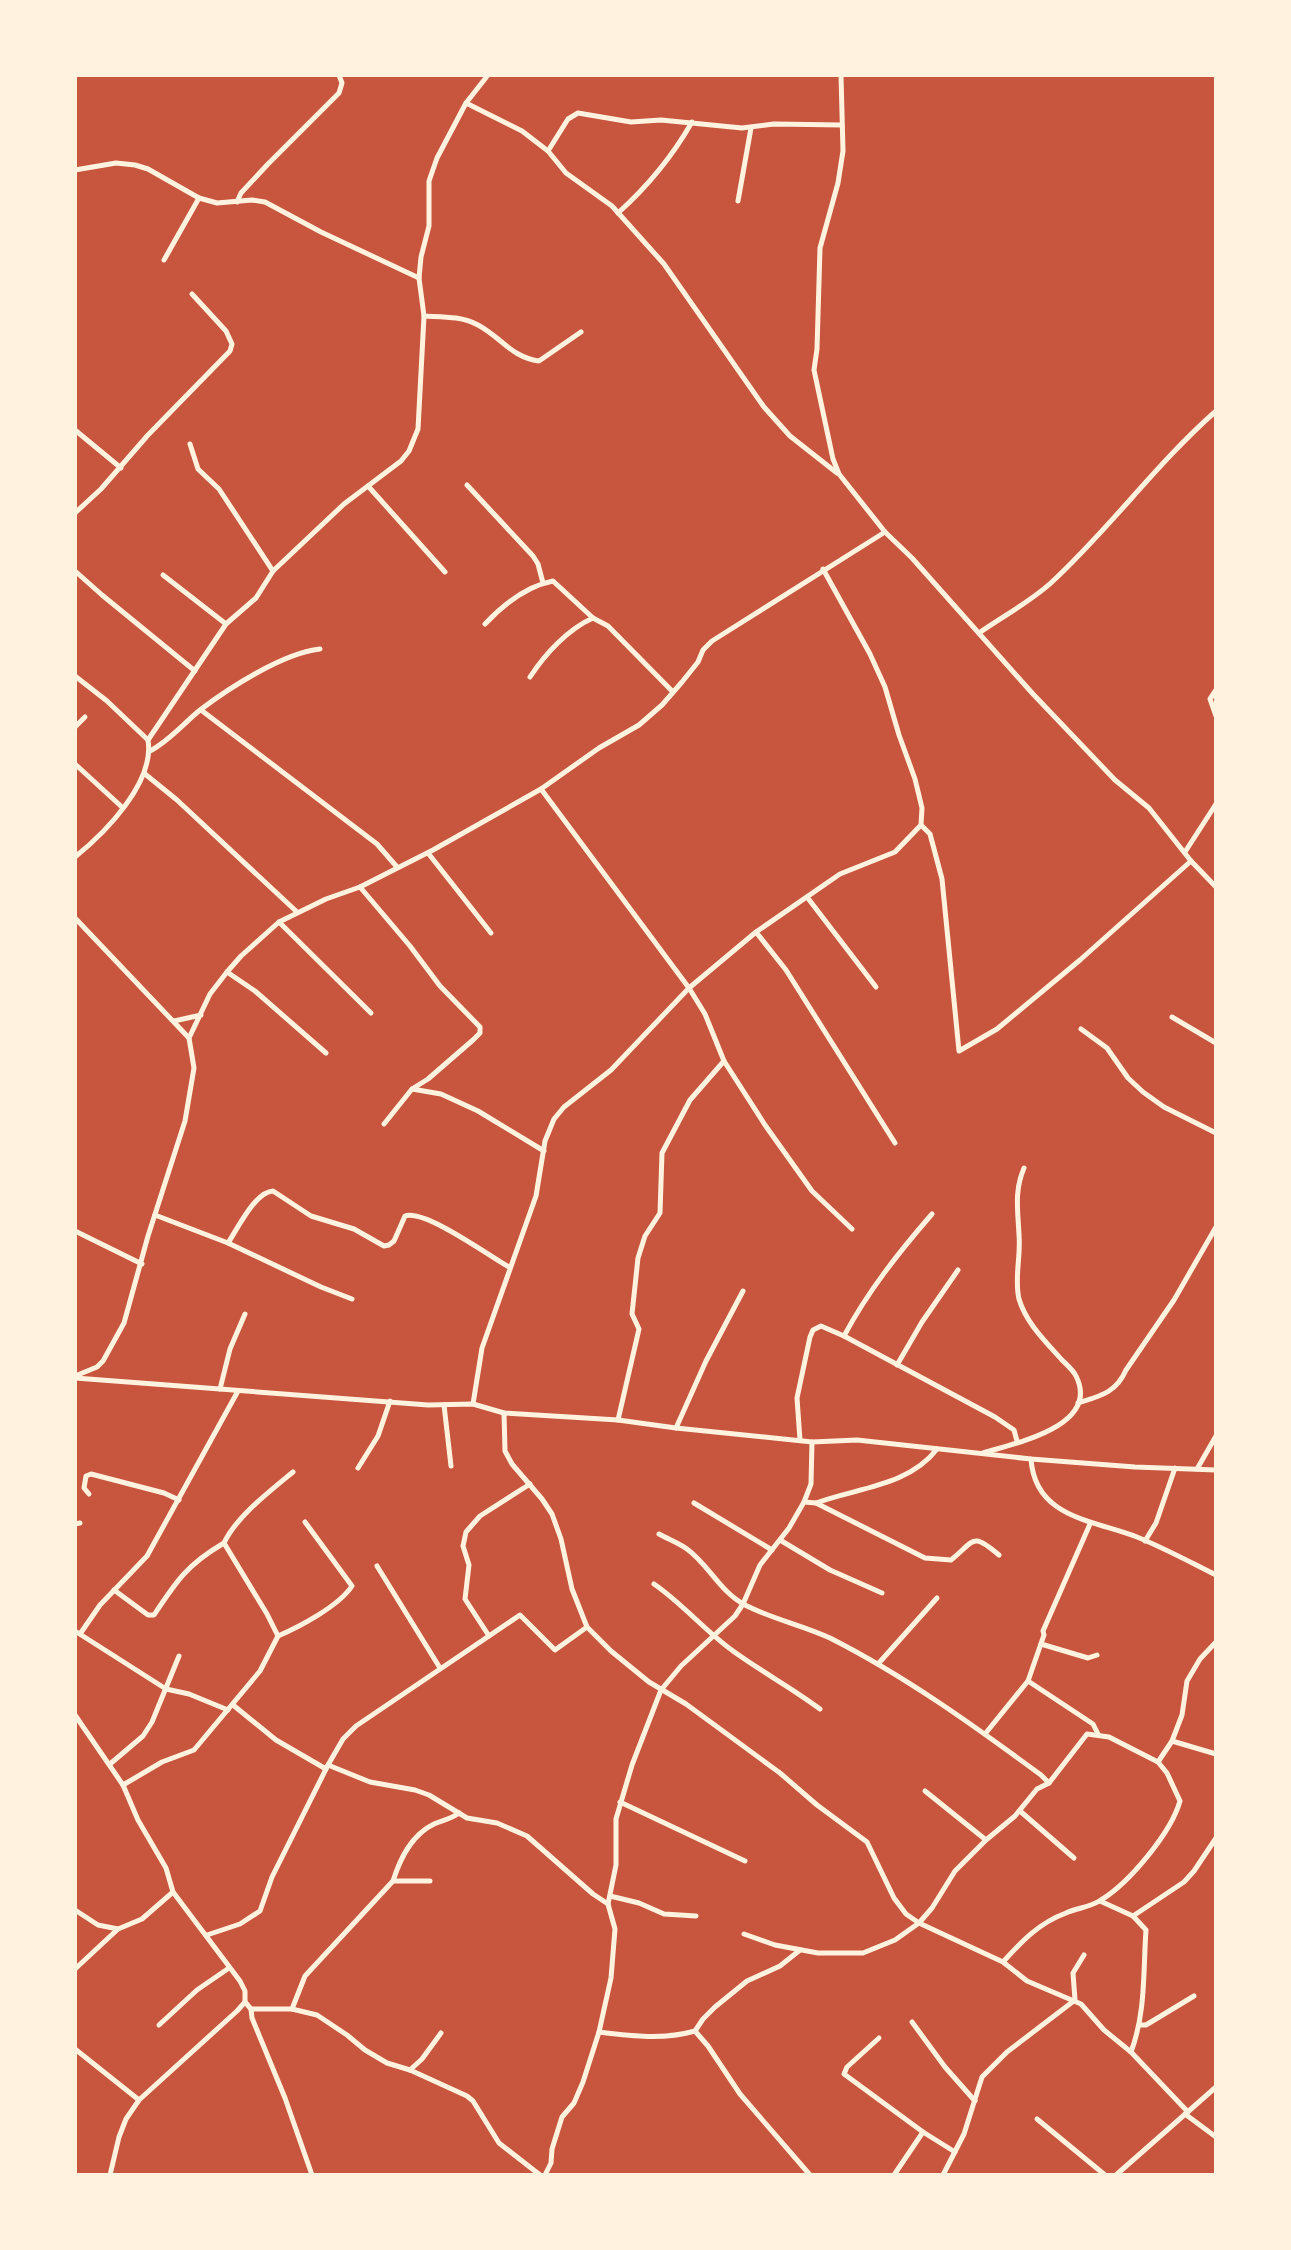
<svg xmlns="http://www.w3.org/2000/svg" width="1291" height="2250" viewBox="0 0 1291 2250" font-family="Montserrat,sans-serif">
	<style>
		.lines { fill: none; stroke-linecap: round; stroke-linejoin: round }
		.minor { stroke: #fff3e0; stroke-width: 5 }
	</style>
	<rect width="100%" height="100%" fill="#c8553d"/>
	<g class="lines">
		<g class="minor">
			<polyline points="841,75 843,151 838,183 820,248 817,349 814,370 833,459 839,474 885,532 912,558 1033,694 1115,780 1149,808 1191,861 1216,887"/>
			<polyline points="466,103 522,131 548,151 566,173 612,206 664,264 764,407 790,436 837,473"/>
			<polyline points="548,151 568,119 578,113 631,122 661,120 742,128 774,124 842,125"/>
			<polyline points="75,170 116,163 135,165 148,169 199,198 217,203 252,200 265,202 321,232 419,278"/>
			<polyline points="738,201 751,128"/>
			<polyline points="237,202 241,193 268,164 339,93 342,83 339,75"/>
			<path d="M618,213C648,186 672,157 692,122"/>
			<polyline points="164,260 199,198"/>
			<path d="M424,316C443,317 461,316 478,325C502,338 511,357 539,361L581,332"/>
			<polyline points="75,430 121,468"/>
			<polyline points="190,444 198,469 219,489 273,571"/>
			<polyline points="467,485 533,556 538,564 543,583"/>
			<polyline points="368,486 445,572"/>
			<polyline points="75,513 101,489 148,435 230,351 232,344 226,331 192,294"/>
			<polyline points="75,571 102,595 195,671"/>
			<polyline points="163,575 226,624"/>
			<path d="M485,624C503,605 527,586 553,581L593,618"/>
			<path d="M979,633C1003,616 1032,601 1053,581C1111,527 1157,463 1216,411"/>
			<polyline points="75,676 107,701 148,740"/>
			<path d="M530,677C545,654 568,629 593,618L608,626L673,692"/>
			<polyline points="1216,690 1210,699 1216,716"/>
			<polyline points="201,710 377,844 397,867"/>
			<polyline points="75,727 85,717"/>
			<path d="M150,751C169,741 183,724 200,710C229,688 283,653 320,649"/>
			<polyline points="75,764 123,808"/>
			<polyline points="145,774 177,800 297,912"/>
			<polyline points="541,789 689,988 705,1014 724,1061 765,1125 812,1191 852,1229"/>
			<polyline points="921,825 930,834 942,879 959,1051 997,1029 1080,960 1191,861"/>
			<polyline points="1185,852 1216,804"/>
			<polyline points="428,853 491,933"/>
			<path d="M75,857C106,832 155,782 148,740L226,624L256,598L273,571L344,504L401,461L409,451L418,429L424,316L419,278L421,257L429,226V181L437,158L466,103L488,75"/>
			<polyline points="360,887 410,946 440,986 480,1027 480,1033 473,1040 428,1079 412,1089 384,1124"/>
			<polyline points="807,897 876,987"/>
			<polyline points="75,918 189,1038 194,1068 185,1121 148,1236 124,1323 103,1361 97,1367 75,1376"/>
			<polyline points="279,922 371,1013"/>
			<polyline points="756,932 786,970 895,1143"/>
			<polyline points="227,972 255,991 326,1053"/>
			<polyline points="1172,1017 1216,1043"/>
			<polyline points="174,1021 201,1015"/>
			<polyline points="1081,1029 1107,1048 1128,1078 1143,1092 1164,1107 1216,1133"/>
			<polyline points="189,1038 210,994 227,972 241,956 279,922 326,899 360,887 433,850 541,789 599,748 639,725 662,705 682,682 698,662 703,650 712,641 885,532"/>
			<polyline points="412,1089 441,1094 478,1111 544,1151"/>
			<polyline points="155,1215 228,1243 321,1287 352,1299"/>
			<polyline points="75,1231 142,1264"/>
			<path d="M228,1243C238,1228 255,1192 273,1191L311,1216L354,1229L384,1246L389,1245L394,1241L405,1216C425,1209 489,1256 509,1267"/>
			<path d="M844,1336C868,1291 899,1252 932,1214"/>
			<polyline points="897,1365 922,1322 958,1270"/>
			<polyline points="75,1378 428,1405 473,1404 504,1413 618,1420 676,1428 812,1442 857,1440 1031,1459 1135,1467 1216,1470"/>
			<polyline points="220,1389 230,1349 245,1314"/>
			<path d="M1078,1403C1100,1396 1116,1393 1126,1370L1174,1300L1216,1227"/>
			<polyline points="473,1404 482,1348 536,1196 545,1141 554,1119 564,1107 611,1070 689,988 756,932 840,874 895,852 921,825 922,808 915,779 899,735 885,687 870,654 823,569"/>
			<polyline points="444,1405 451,1466"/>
			<polyline points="504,1413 505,1451 512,1464 542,1499 552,1514 561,1539 572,1589 587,1627 611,1651 649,1682 686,1704 780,1773 817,1805 867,1842 894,1898 906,1914 919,1923 1003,1962 1027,1981 1081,2004 1104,2030 1131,2052 1188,2112"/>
			<polyline points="618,1420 639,1329 632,1314 638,1258 645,1236 660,1213 662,1153 690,1100 724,1061"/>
			<polyline points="676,1428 706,1361 743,1291"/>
			<polyline points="800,1440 797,1398 810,1337 813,1330 821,1326 844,1336 995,1417 1014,1430 1017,1441"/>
			<path d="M983,1453C1015,1443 1101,1426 1076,1376C1073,1370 1066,1364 1062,1360C1046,1342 1026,1323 1019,1299C1014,1278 1021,1257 1019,1235C1018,1211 1014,1191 1024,1168"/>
			<path d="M1031,1459C1035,1518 1093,1520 1137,1537C1164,1548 1190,1562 1216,1575"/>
			<polyline points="358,1468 378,1436 390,1401"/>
			<polyline points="1197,1469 1216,1436"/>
			<polyline points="89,1494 84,1488 86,1476 91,1474 164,1493 179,1500"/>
			<path d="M804,1502L816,1503C856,1488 909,1486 937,1449"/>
			<polyline points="694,1503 772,1550"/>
			<path d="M816,1503L925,1558L951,1560C975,1541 971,1531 999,1555"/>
			<polyline points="75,1524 80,1523"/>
			<path d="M659,1534C668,1539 679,1543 687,1549C709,1565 720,1592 745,1605C772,1619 802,1625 830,1638C905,1676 973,1725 1041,1775L1049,1783"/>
			<polyline points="780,1540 830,1570 882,1593"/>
			<polyline points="1145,1541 1156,1523 1175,1468"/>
			<polyline points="377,1566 440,1668"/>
			<path d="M654,1584C683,1604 705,1631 733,1651C762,1672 792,1688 820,1709"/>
			<path d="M114,1590L148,1615H154C177,1580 188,1564 224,1543"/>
			<polyline points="75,1631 166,1689 189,1694 228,1710"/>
			<polyline points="80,1634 100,1605 147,1556 238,1391"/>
			<path d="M278,1636C299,1627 339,1606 352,1586L305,1522"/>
			<polyline points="489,1636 465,1599 469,1565 463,1546 466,1532 480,1516 530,1484"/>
			<polyline points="1041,1644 1088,1658 1097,1655"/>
			<polyline points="878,1664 937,1598"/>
			<polyline points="1028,1681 1093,1724 1098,1734"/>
			<polyline points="233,1705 276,1740 326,1769"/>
			<polyline points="75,1715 123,1785 138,1820 166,1868 173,1892 240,1981 245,1991 245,2002 237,2011 139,2100 126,2119 119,2137 110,2175"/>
			<polyline points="985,1734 1028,1681 1044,1635 1043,1631 1090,1524"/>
			<polyline points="1172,1741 1216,1754"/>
			<polyline points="1158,1762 1172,1741 1182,1715 1187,1681 1200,1659 1216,1642"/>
			<polyline points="110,1764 143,1736 152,1722 179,1656"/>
			<polyline points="328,1765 370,1782 415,1790 429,1795 467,1818 497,1823 527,1836 593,1894 608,1904"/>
			<path d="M123,1785L162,1762L194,1750L260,1671L278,1636L267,1614L224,1543C236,1517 270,1491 293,1472"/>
			<polyline points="925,1791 986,1840"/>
			<polyline points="620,1802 745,1861"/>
			<polyline points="1020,1811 1074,1858"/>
			<path d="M393,1881C400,1859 411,1835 434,1824C443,1820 451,1819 459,1813"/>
			<polyline points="610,1896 639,1903 664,1914 696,1916"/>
			<path d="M1100,1901L1133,1916L1146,1930C1143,1972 1146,2012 1131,2052"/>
			<polyline points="75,1910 98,1925 118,1929"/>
			<polyline points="1133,1916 1184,1882 1194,1871 1216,1838"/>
			<path d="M744,1934L775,1945L818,1953H863L895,1940L919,1923L932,1908L955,1871L986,1840L1015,1816L1037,1789L1049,1783L1087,1734L1109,1737L1158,1762L1167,1773L1180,1801C1171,1833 1129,1883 1101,1900C1091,1907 1077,1908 1066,1913C1039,1923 1022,1941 1003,1962"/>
			<polyline points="207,1935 240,1924 260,1911 272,1877 328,1765 343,1739 356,1726 520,1615 555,1650 587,1627"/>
			<polyline points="75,1969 118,1929 142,1919 173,1892"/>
			<polyline points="245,2002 251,2009 292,2009 305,1976 393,1881 430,1881"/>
			<polyline points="251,2009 252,2018 285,2098 312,2175"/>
			<polyline points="292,2009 317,2015 347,2035 365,2050 387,2063 410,2070 467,2096 473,2101 499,2143 540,2175"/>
			<polyline points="912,2022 945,2067 975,2101"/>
			<polyline points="159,2025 197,1990 229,1968"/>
			<polyline points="1140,2025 1146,2025 1194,1996"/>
			<polyline points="695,2031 708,2046 740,2094 810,2175"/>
			<path d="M599,2032C632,2036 663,2040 695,2031L703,2019L715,2007L747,1981L780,1966L800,1950"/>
			<polyline points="879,2038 847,2067 844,2074 923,2132"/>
			<polyline points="75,2049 139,2100"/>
			<polyline points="410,2070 422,2059 441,2033"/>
			<polyline points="1185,2114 1216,2137"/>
			<polyline points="1037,2119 1105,2175"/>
			<polyline points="545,2175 551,2163 552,2149 562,2117 574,2103 583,2082 599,2032 611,1978 615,1929 608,1904 616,1865 616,1819 632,1765 661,1690 681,1666 735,1616 743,1604 760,1565 789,1528 804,1502 811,1484 812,1442"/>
			<polyline points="894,2175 923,2132 955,2152"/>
			<polyline points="943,2175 964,2134 982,2077 1007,2052 1075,2000 1073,1973 1084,1955"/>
			<polyline points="1116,2175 1216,2087"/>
		</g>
	</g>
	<rect width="1291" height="2250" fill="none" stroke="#fff3e0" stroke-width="154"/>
</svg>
